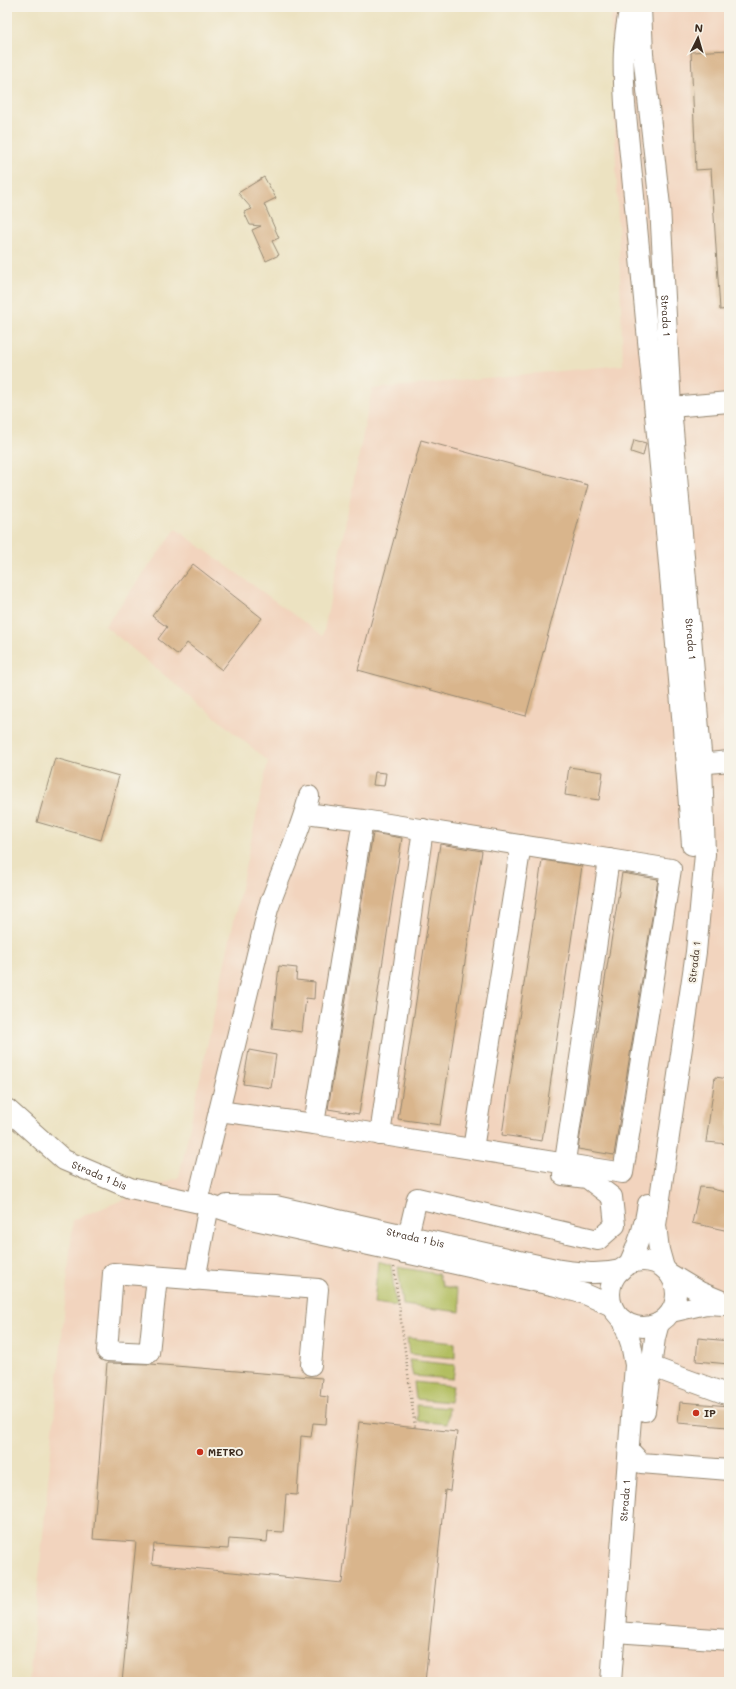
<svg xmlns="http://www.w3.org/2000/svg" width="736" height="1689" viewBox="0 0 736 1689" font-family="Mali,sans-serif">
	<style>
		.built { fill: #f2d4be }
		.green { fill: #b2be60; stroke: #76743f }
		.building { fill: #d9b58c }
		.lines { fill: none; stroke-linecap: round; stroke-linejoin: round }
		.minor-casing { stroke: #948670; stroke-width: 22 }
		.path { stroke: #948670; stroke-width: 2.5; stroke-dasharray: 1 3; stroke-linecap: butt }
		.minor { stroke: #fff; stroke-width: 20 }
		.poi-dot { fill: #c8321e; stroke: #f7f3e8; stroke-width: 1.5 }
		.labels { text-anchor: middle; stroke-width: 4; stroke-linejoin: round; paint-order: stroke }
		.street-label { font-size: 10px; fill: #3b2a1e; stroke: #f7f3e8 }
		.poi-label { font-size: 10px; font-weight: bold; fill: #3b2a1e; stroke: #f7f3e8; text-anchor: start }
	</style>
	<rect width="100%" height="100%" fill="#f7f3e8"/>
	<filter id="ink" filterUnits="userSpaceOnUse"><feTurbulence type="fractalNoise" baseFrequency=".025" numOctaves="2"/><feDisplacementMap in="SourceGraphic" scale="8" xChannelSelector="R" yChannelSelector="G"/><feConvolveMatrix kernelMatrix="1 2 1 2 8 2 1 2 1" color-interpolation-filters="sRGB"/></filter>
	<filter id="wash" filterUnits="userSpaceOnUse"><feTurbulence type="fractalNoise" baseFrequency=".012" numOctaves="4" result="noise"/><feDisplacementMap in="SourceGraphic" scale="16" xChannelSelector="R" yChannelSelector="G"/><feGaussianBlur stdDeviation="0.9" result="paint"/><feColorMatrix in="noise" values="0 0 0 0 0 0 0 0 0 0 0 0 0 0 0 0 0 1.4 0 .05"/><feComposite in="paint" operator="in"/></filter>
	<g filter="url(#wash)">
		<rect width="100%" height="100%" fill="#ece2c1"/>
		<polygon class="built" points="616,7 729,7 729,1682 29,1682 73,1220 179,1177 268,761 105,626 176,529 323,636 372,389 623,365 611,19"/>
		<g class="green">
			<polygon points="378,1261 391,1265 396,1306 374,1303"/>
			<path d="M398,1267L438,1274L443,1286L456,1289C460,1297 461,1303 460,1312L403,1305Z"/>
			<polygon points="407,1338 455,1343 455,1358 409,1354"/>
			<polygon points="409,1360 455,1365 453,1379 413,1376"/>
			<polygon points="414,1382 453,1386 450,1402 416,1399"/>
			<polygon points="417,1405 449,1408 447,1424 418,1421"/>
		</g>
		<g id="blocks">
			<g class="building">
				<polygon points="729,50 729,309 720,310 711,169 696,170 691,52"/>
				<polygon points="264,177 276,198 264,204 279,238 272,241 279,255 266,261 252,230 261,226 250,225 244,212 252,209 238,193"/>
				<polygon points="421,440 588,485 526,716 358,670"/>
				<polygon points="634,440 646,443 643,456 631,452"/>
				<polygon points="193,564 262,618 222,670 187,643 178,655 158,639 167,627 152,616"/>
				<polygon points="55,758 119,776 101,840 37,822"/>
				<polygon points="569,767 603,772 599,800 565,795"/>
				<polygon points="375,772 386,773 384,786 373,785"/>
				<polygon points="373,833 402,838 359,1114 328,1109"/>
				<polygon points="440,844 482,851 440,1125 398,1119"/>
				<polygon points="542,860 582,866 542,1141 502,1135"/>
				<polygon points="622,873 658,879 614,1155 578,1149"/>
				<polygon points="279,966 297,968 296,980 315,982 314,999 306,998 302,1032 272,1028"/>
				<polygon points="249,1050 276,1055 271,1088 243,1084"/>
				<polygon points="715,1077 729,1079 729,1144 706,1142"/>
				<polygon points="700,1187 712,1188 712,1189 729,1193 729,1231 692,1223"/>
				<polygon points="698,1338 729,1341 729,1364 696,1361"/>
				<polygon points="107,1363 151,1364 322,1378 320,1396 328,1397 326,1424 313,1423 311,1437 301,1436 297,1495 286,1494 283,1532 268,1531 267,1542 229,1539 228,1549 154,1544 152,1564 342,1583 359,1422 457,1432 450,1491 445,1490 425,1682 122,1682 136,1542 93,1539"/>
				<polygon points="680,1402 729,1406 728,1427 678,1423"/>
			</g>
		</g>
	</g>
	<g filter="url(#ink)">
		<use href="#blocks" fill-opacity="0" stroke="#948670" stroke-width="1"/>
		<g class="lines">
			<g class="minor-casing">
				<g id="minor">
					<path d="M630,7C622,42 623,68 625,104C649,351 674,598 692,845"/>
					<path id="s1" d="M641,7L643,54L660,206L671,407L702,764L705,854L696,952L656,1225L659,1250L664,1268"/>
					<polyline points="671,407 729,402"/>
					<polyline points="689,765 729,761"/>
					<polyline points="305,813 363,820 671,869 623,1173 314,1124 363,820"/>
					<path id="s2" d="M7,1109L64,1160L130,1188L209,1205L255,1220L556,1286L585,1294L612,1306"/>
					<polyline points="219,1111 314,1124"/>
					<polyline points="380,1135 423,829"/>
					<polyline points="473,1149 521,845"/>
					<path d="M197,1202L268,909C281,871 300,834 309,796"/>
					<path id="s3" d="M227,1205L276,1206L560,1270C581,1273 600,1275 621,1270"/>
					<polyline points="404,1253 417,1198 598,1240 615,1225 612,1197 587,1178 563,1175 609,859"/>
					<circle cx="643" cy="1294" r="33"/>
					<path d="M629,1264C638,1245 645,1226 648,1204"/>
					<polyline points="670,1274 700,1292 729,1304"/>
					<polyline points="157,1277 149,1353 107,1351 113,1273 318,1289 311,1365"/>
					<polyline points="195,1280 209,1205"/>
					<polyline points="671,1312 706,1304 724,1305"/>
					<polyline points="650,1366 729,1395"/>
					<polyline points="645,1411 655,1338 659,1323"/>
					<polyline points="629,1450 641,1463 729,1470 729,1468"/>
					<polyline points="615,1632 729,1640"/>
					<path id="s4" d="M611,1682L635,1365L631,1344L623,1320"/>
				</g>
			</g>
			<polyline class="path" points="394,1267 415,1427"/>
			<use href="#minor" class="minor"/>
		</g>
	</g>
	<g class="poi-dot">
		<circle cx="696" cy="1413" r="4"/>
		<circle cx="200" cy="1452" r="4"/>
	</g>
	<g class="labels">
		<g class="street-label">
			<text dy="4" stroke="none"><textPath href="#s1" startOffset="310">Strada 1</textPath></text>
			<text dy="4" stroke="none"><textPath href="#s1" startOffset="634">Strada 1</textPath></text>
			<text transform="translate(694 962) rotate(-83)" y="4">Strada 1</text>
			<text dy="4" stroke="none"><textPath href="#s2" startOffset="115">Strada 1 bis</textPath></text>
			<text dy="4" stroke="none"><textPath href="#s3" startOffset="192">Strada 1 bis</textPath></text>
			<text dy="4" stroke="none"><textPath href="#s4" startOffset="182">Strada 1</textPath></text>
		</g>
		<g class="poi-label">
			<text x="704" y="1417">IP</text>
			<text x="208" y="1456">METRO</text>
		</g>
	</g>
	<rect width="736" height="1689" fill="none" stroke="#f7f3e8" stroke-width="24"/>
	<g transform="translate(698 38) rotate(5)" stroke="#f7f3e8" stroke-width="3" paint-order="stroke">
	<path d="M0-3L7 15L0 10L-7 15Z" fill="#3b2a1e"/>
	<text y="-6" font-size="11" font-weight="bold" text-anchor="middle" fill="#3b2a1e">N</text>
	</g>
</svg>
